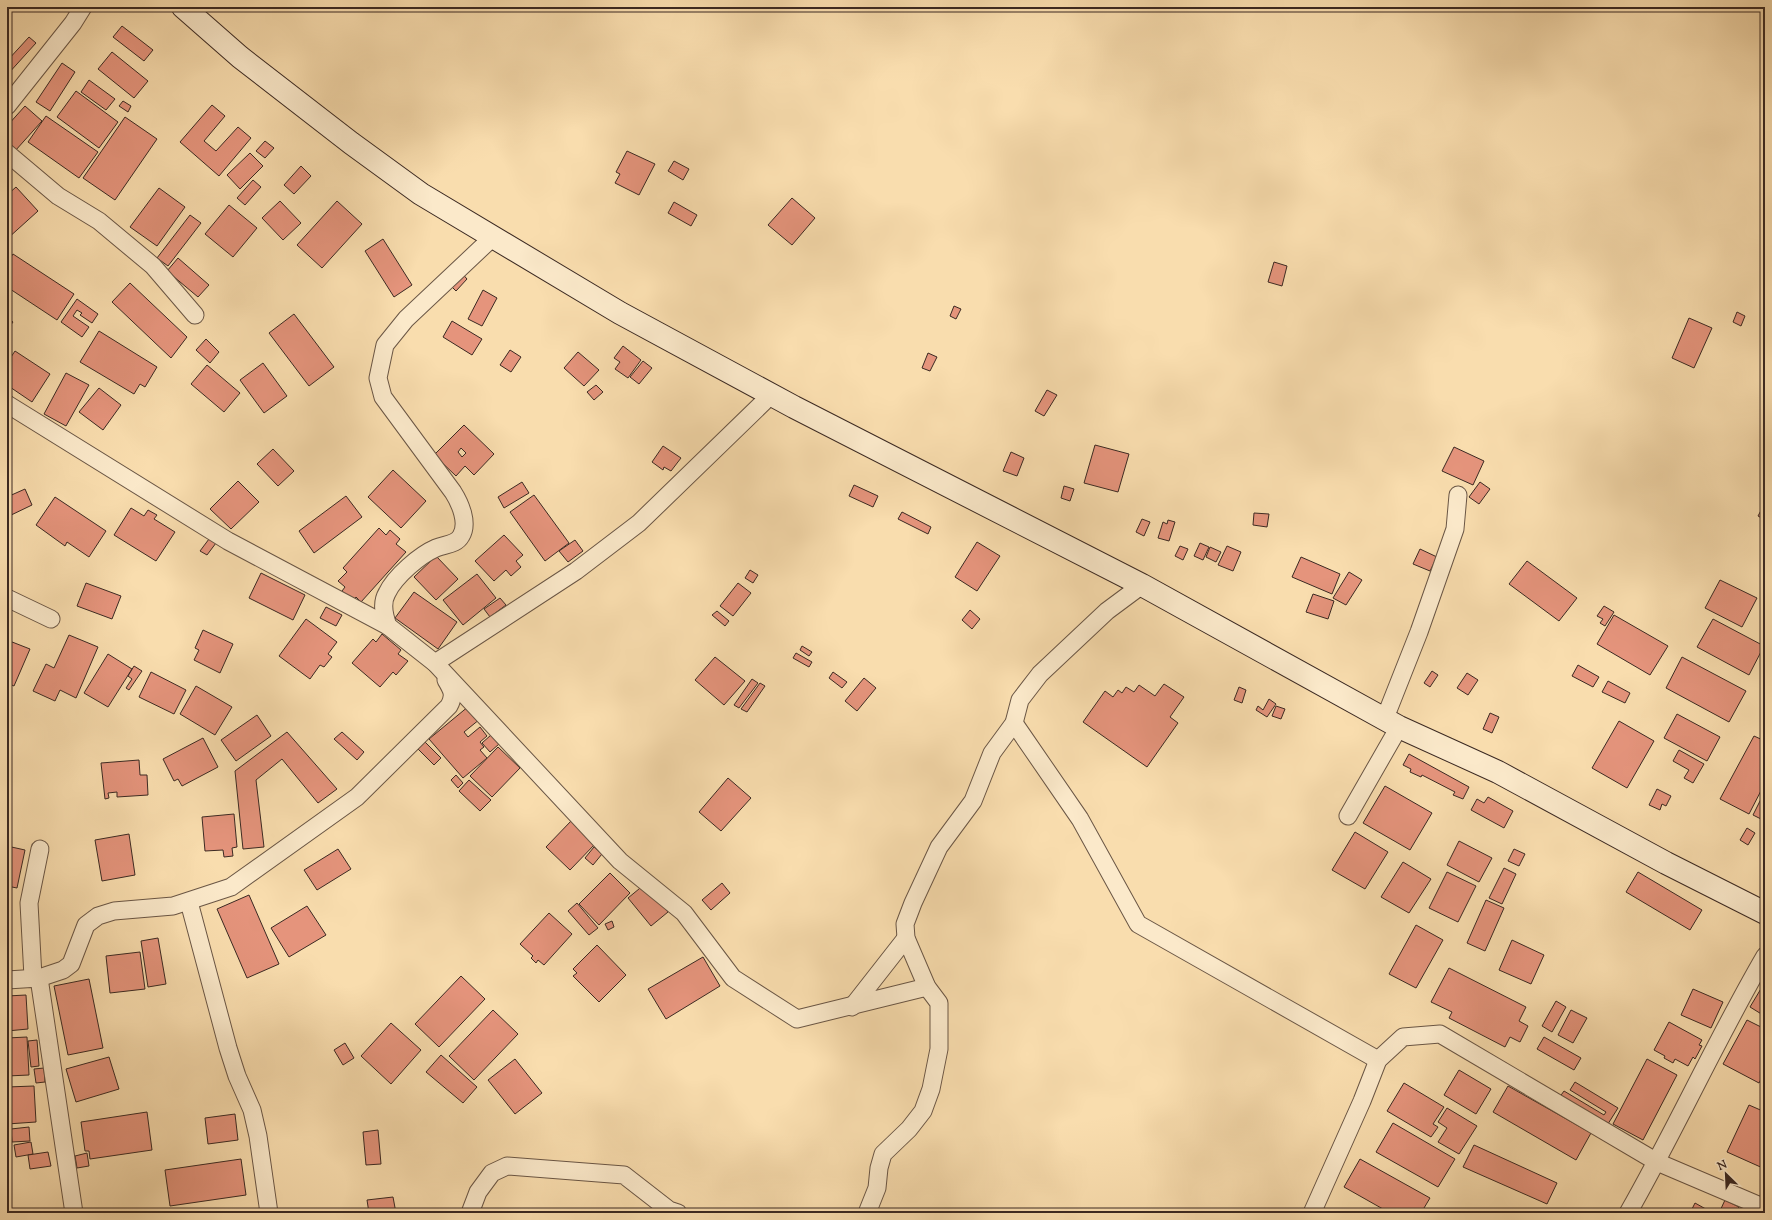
<svg xmlns="http://www.w3.org/2000/svg" width="1772" height="1220" viewBox="0 0 1772 1220" font-family="'Sorts Mill Goudy',serif">
	<style>
		.building { fill: #e5947c; stroke: #3b2922; fill-rule: evenodd }
		.lines { fill: none; stroke-linecap: round; stroke-linejoin: round }
		.minor-casing { stroke: #6a5645; stroke-width: 19 }
		.secondary-casing { stroke: #3b2922; stroke-width: 24 }
		.minor { stroke: #fbe9ca; stroke-width: 17 }
		.secondary { stroke: #fbe9ca; stroke-width: 22 }
	</style>
	<rect width="100%" height="100%" fill="#f9ddae"/>
	<filter id="stains"><feTurbulence type="fractalNoise" baseFrequency=".005" numOctaves="4"/><feColorMatrix values="0 0 0 0 .2 0 0 0 0 .09 0 0 0 0 .02 0 0 0 .5 -.17"/></filter>
	<radialGradient id="worn" r=".72"><stop offset=".6" stop-color="#630" stop-opacity="0"/><stop offset="1" stop-color="#630" stop-opacity=".3"/></radialGradient>
	<g class="building">
		<polygon points="122,26 153,50 144,61 113,37"/>
		<polygon points="29,37 36,43 7,75 7,61"/>
		<polygon points="112,52 148,81 134,98 98,69"/>
		<polygon points="62,63 75,72 50,111 36,102"/>
		<polygon points="89,80 115,99 106,110 81,92"/>
		<polygon points="76,91 118,122 99,148 57,117"/>
		<polygon points="123,101 131,106 128,112 119,106"/>
		<polygon points="212,105 225,116 204,141 216,151 238,127 251,138 219,176 180,142"/>
		<polygon points="25,106 42,121 15,151 7,144 7,126"/>
		<polygon points="46,116 98,152 79,178 28,142"/>
		<polygon points="125,117 157,139 115,200 83,178"/>
		<polygon points="265,141 274,148 265,158 256,151"/>
		<polygon points="627,151 655,164 639,195 615,183 620,174 616,172"/>
		<polygon points="250,153 263,166 240,189 227,175"/>
		<polygon points="674,161 689,169 683,180 668,171"/>
		<polygon points="301,166 311,176 294,194 284,185"/>
		<polygon points="253,180 261,187 245,205 237,198"/>
		<polygon points="16,187 38,211 7,239 7,195"/>
		<polygon points="159,188 185,207 157,246 130,227"/>
		<polygon points="792,198 815,218 792,245 768,225"/>
		<polygon points="280,201 301,223 283,240 262,218"/>
		<polygon points="337,201 362,224 322,268 297,245"/>
		<polygon points="674,202 697,215 691,226 668,213"/>
		<polygon points="229,205 257,228 233,257 205,234"/>
		<polygon points="190,215 201,223 168,266 157,258"/>
		<polygon points="383,239 412,285 394,297 365,251"/>
		<polygon points="13,254 74,294 57,320 7,287 7,263"/>
		<polygon points="178,258 209,285 198,297 167,271"/>
		<polygon points="1274,262 1287,266 1282,286 1268,282"/>
		<polygon points="460,271 467,279 456,291 448,283"/>
		<polygon points="130,283 187,337 171,358 112,302"/>
		<polygon points="483,290 497,298 482,326 468,319"/>
		<polygon points="77,299 98,314 92,323 80,315 82,313 77,310 73,316 89,327 82,337 61,322"/>
		<polygon points="954,306 961,309 956,319 950,316"/>
		<polygon points="1737,312 1745,316 1741,326 1733,322"/>
		<polygon points="294,314 334,367 309,386 269,333"/>
		<polygon points="7,317 13,322 7,330"/>
		<polygon points="1689,318 1712,328 1694,368 1672,358"/>
		<polygon points="452,321 482,339 472,355 443,337"/>
		<polygon points="99,331 157,367 145,387 140,384 134,394 80,362"/>
		<polygon points="206,339 219,352 210,363 196,350"/>
		<polygon points="623,346 641,360 628,378 615,369 620,362 614,358"/>
		<polygon points="510,350 521,357 511,372 500,365"/>
		<polygon points="15,351 50,374 32,402 7,385 7,363"/>
		<polygon points="578,352 599,370 584,386 564,368"/>
		<polygon points="928,353 937,357 930,371 922,368"/>
		<polygon points="643,361 652,368 639,384 630,377"/>
		<polygon points="263,363 287,396 264,413 240,380"/>
		<polygon points="207,365 240,393 224,412 191,384"/>
		<polygon points="66,373 89,385 66,426 44,414"/>
		<polygon points="596,385 603,392 594,400 587,392"/>
		<polygon points="99,388 121,405 103,430 79,412"/>
		<polygon points="1047,390 1057,395 1044,416 1035,411"/>
		<path d="M464,425L494,454L474,475L465,466L456,476L434,455ZM461,448L466,453L462,457L458,452Z"/>
		<polygon points="1095,445 1129,454 1118,492 1084,483"/>
		<polygon points="663,446 681,458 671,471 664,467 663,470 652,462"/>
		<polygon points="1454,447 1484,461 1473,485 1442,471"/>
		<polygon points="273,449 294,471 278,486 257,464"/>
		<polygon points="1011,452 1024,458 1017,476 1003,471"/>
		<polygon points="393,470 426,501 401,528 368,497"/>
		<polygon points="238,481 259,502 231,529 210,509"/>
		<polygon points="522,482 529,493 504,508 498,497"/>
		<polygon points="1480,482 1490,489 1479,504 1469,497"/>
		<polygon points="854,485 878,496 873,507 849,496"/>
		<polygon points="1064,486 1074,489 1070,501 1061,498"/>
		<polygon points="25,489 32,505 7,517 7,497"/>
		<polygon points="534,495 569,543 545,561 510,512"/>
		<polygon points="346,496 362,517 314,553 299,531"/>
		<polygon points="55,497 106,531 89,557 67,542 65,546 36,525"/>
		<polygon points="1765,503 1765,520 1758,516"/>
		<polygon points="131,508 144,516 148,510 157,515 154,519 175,532 156,561 114,535"/>
		<polygon points="902,512 931,527 928,534 898,519"/>
		<polygon points="1254,513 1269,514 1267,527 1253,525"/>
		<polygon points="1142,519 1150,522 1144,536 1136,532"/>
		<polygon points="1168,520 1175,522 1169,541 1158,538 1163,522 1167,524"/>
		<polygon points="379,528 386,535 390,530 400,539 396,544 406,552 361,602 356,597 353,601 342,591 345,587 338,581 347,572 343,568"/>
		<polygon points="504,535 523,555 516,561 521,567 511,576 506,570 494,581 475,561"/>
		<polygon points="209,539 216,543 207,555 200,551"/>
		<polygon points="575,540 583,551 568,562 559,551"/>
		<polygon points="977,542 1000,556 977,591 955,577"/>
		<polygon points="1200,543 1209,547 1203,560 1194,556"/>
		<polygon points="1180,546 1188,549 1183,560 1175,556"/>
		<polygon points="1227,546 1241,552 1233,571 1218,565"/>
		<polygon points="1210,547 1221,552 1216,562 1206,557"/>
		<polygon points="1420,549 1437,557 1430,571 1413,564"/>
		<polygon points="436,556 458,579 436,600 414,577"/>
		<polygon points="1301,557 1340,574 1332,594 1292,577"/>
		<polygon points="1527,561 1577,598 1559,621 1509,584"/>
		<polygon points="750,570 758,575 753,583 745,578"/>
		<polygon points="1349,572 1362,580 1346,605 1333,598"/>
		<polygon points="261,573 305,595 293,620 249,598"/>
		<polygon points="477,574 496,598 463,625 443,600"/>
		<polygon points="1720,580 1757,598 1742,627 1705,608"/>
		<polygon points="86,583 121,596 112,619 77,606"/>
		<polygon points="738,583 751,593 733,616 720,606"/>
		<polygon points="414,592 457,622 438,649 395,618"/>
		<polygon points="1313,594 1334,601 1328,619 1306,612"/>
		<polygon points="500,598 506,605 490,617 484,609"/>
		<polygon points="1604,606 1614,612 1605,626 1600,623 1603,619 1597,616"/>
		<polygon points="326,607 342,615 336,626 320,618"/>
		<polygon points="970,610 980,619 972,629 962,620"/>
		<polygon points="717,611 729,621 725,626 712,615"/>
		<polygon points="1614,615 1668,646 1650,675 1597,644"/>
		<polygon points="306,619 337,642 328,654 332,657 324,667 320,665 310,679 279,656"/>
		<polygon points="1713,619 1764,646 1749,675 1697,647"/>
		<polygon points="203,630 233,644 220,673 194,660 199,650 195,648"/>
		<polygon points="382,634 401,650 398,654 408,661 396,675 393,672 380,687 352,663 373,639 376,642"/>
		<polygon points="69,635 98,647 76,698 60,690 55,701 33,691 46,664 54,668"/>
		<polygon points="7,640 30,649 14,686 7,683"/>
		<polygon points="802,646 812,652 809,656 800,650"/>
		<polygon points="796,653 812,662 809,667 793,658"/>
		<polygon points="108,654 132,669 108,707 84,693"/>
		<polygon points="715,657 745,681 724,705 695,680"/>
		<polygon points="1682,657 1746,691 1729,722 1666,688"/>
		<polygon points="1578,665 1599,677 1593,687 1572,676"/>
		<polygon points="134,666 142,671 129,690 126,688 132,679 128,676"/>
		<polygon points="1432,671 1438,675 1430,687 1424,683"/>
		<polygon points="151,672 186,690 174,714 139,697"/>
		<polygon points="833,672 847,682 842,688 829,678"/>
		<polygon points="1467,673 1478,680 1468,695 1457,688"/>
		<polygon points="864,678 876,688 857,711 845,701"/>
		<polygon points="752,679 758,683 739,708 734,705"/>
		<polygon points="1608,681 1630,693 1625,703 1602,692"/>
		<polygon points="760,683 765,686 747,712 741,709"/>
		<polygon points="1164,684 1184,697 1170,717 1178,723 1147,767 1083,722 1105,691 1113,697 1118,690 1122,693 1126,687 1134,692 1139,685 1155,696"/>
		<polygon points="196,686 232,707 215,735 180,714"/>
		<polygon points="1239,687 1246,690 1242,703 1234,700"/>
		<polygon points="1269,699 1276,704 1267,717 1256,710 1258,706 1263,710"/>
		<polygon points="469,706 480,719 464,732 468,737 480,727 487,736 480,742 484,747 480,750 487,758 463,778 429,739"/>
		<polygon points="1276,706 1285,709 1281,719 1272,716"/>
		<polygon points="1490,713 1499,717 1492,733 1483,729"/>
		<polygon points="1677,714 1720,737 1707,761 1664,738"/>
		<polygon points="257,715 271,736 236,761 221,740"/>
		<polygon points="1619,721 1654,741 1627,788 1592,768"/>
		<polygon points="287,732 337,789 318,803 282,759 256,780 264,847 243,849 235,771"/>
		<polygon points="342,732 364,752 357,760 334,739"/>
		<polygon points="491,735 499,744 490,752 482,743"/>
		<polygon points="1754,736 1765,741 1765,783 1749,814 1720,799"/>
		<polygon points="203,738 218,767 182,786 178,779 174,781 163,759"/>
		<polygon points="423,740 441,758 434,765 416,747"/>
		<polygon points="498,747 520,768 492,797 470,776"/>
		<polygon points="1679,750 1704,764 1693,783 1684,778 1689,770 1673,761"/>
		<polygon points="1409,754 1469,787 1463,799 1453,795 1455,792 1422,775 1421,777 1410,772 1411,769 1403,765"/>
		<polygon points="139,760 140,775 147,775 148,795 117,797 117,792 108,793 109,798 105,799 101,763"/>
		<polygon points="456,775 463,783 458,788 451,780"/>
		<polygon points="728,778 751,798 721,831 699,812"/>
		<polygon points="469,780 491,800 480,811 459,791"/>
		<polygon points="1385,786 1432,813 1410,850 1363,823"/>
		<polygon points="1657,789 1671,796 1666,806 1662,804 1660,810 1649,805"/>
		<polygon points="1765,791 1765,821 1753,815"/>
		<polygon points="1488,797 1513,811 1504,828 1471,810 1477,799 1484,803"/>
		<polygon points="234,814 237,847 232,848 233,856 224,857 223,850 205,851 202,817"/>
		<polygon points="572,820 596,843 570,870 546,847"/>
		<polygon points="1747,828 1755,833 1748,845 1740,840"/>
		<polygon points="1355,832 1388,852 1365,889 1332,870"/>
		<polygon points="129,834 135,875 102,881 95,840"/>
		<polygon points="1459,841 1492,858 1479,882 1447,865"/>
		<polygon points="7,846 25,850 17,888 7,886"/>
		<polygon points="594,847 602,854 593,865 585,858"/>
		<polygon points="338,849 351,869 317,890 304,870"/>
		<polygon points="1514,849 1525,854 1519,866 1508,861"/>
		<polygon points="1403,862 1431,879 1409,913 1381,897"/>
		<polygon points="1504,868 1516,874 1502,904 1489,898"/>
		<polygon points="1447,872 1476,886 1458,922 1429,908"/>
		<polygon points="1638,872 1702,910 1690,930 1626,892"/>
		<polygon points="610,873 630,893 599,925 579,904"/>
		<polygon points="722,883 730,893 711,910 702,900"/>
		<polygon points="645,884 668,912 651,926 628,898"/>
		<polygon points="249,895 279,964 247,978 217,909"/>
		<polygon points="1486,900 1504,908 1485,951 1467,943"/>
		<polygon points="577,903 598,928 589,935 568,911"/>
		<polygon points="307,906 326,935 289,957 271,928"/>
		<polygon points="549,913 572,934 544,965 538,960 536,963 531,958 533,956 520,944"/>
		<polygon points="612,921 614,927 608,930 605,924"/>
		<polygon points="1416,925 1443,940 1416,988 1389,974"/>
		<polygon points="158,938 166,984 148,987 141,941"/>
		<polygon points="1512,940 1544,955 1531,984 1499,970"/>
		<polygon points="597,945 626,975 599,1002 573,976 577,973 573,969"/>
		<polygon points="140,952 145,989 110,993 106,956"/>
		<polygon points="703,957 720,986 666,1019 648,989"/>
		<polygon points="1449,968 1526,1007 1519,1021 1528,1026 1520,1042 1510,1037 1505,1047 1449,1018 1452,1012 1431,1002"/>
		<polygon points="461,976 485,999 439,1047 415,1024"/>
		<polygon points="89,979 103,1048 68,1055 54,986"/>
		<polygon points="1765,982 1765,1012 1763,1015 1750,1007"/>
		<polygon points="1693,989 1723,1002 1711,1028 1681,1015"/>
		<polygon points="26,995 28,1029 7,1031 7,996"/>
		<polygon points="1556,1001 1566,1007 1552,1032 1542,1026"/>
		<polygon points="493,1010 518,1034 474,1080 449,1056"/>
		<polygon points="1571,1010 1587,1018 1573,1043 1558,1035"/>
		<polygon points="1747,1020 1765,1029 1765,1072 1759,1083 1723,1064"/>
		<polygon points="1669,1022 1702,1040 1699,1045 1702,1046 1695,1059 1693,1057 1688,1066 1675,1059 1673,1063 1664,1058 1665,1056 1654,1050"/>
		<polygon points="391,1023 421,1050 391,1084 361,1056"/>
		<polygon points="27,1037 29,1075 7,1076 7,1038"/>
		<polygon points="1544,1037 1581,1058 1574,1070 1537,1049"/>
		<polygon points="37,1040 39,1066 31,1067 28,1041"/>
		<polygon points="345,1043 354,1058 343,1065 334,1050"/>
		<polygon points="441,1055 477,1087 463,1103 426,1072"/>
		<polygon points="109,1057 119,1089 76,1102 66,1069"/>
		<polygon points="515,1059 542,1093 515,1114 488,1080"/>
		<polygon points="1647,1059 1677,1075 1643,1140 1613,1124"/>
		<polygon points="44,1068 45,1082 36,1083 34,1069"/>
		<polygon points="1459,1070 1491,1089 1476,1114 1444,1095"/>
		<polygon points="1575,1082 1618,1108 1606,1127 1559,1098 1564,1091 1604,1115 1606,1112 1570,1090"/>
		<polygon points="1404,1083 1444,1107 1433,1124 1438,1127 1431,1137 1387,1111"/>
		<polygon points="34,1086 36,1122 7,1124 7,1087"/>
		<polygon points="1508,1086 1591,1133 1576,1160 1493,1112"/>
		<polygon points="1749,1105 1765,1112 1765,1169 1727,1152"/>
		<polygon points="1447,1108 1477,1126 1459,1154 1438,1142 1447,1128 1438,1122"/>
		<polygon points="147,1112 152,1150 90,1159 89,1151 85,1151 81,1122"/>
		<polygon points="235,1114 238,1140 208,1144 205,1118"/>
		<polygon points="1393,1123 1455,1159 1438,1187 1376,1152"/>
		<polygon points="29,1127 30,1141 12,1142 11,1129"/>
		<polygon points="378,1130 381,1164 366,1165 363,1132"/>
		<polygon points="31,1142 33,1154 16,1157 14,1145"/>
		<polygon points="1474,1145 1557,1183 1547,1204 1463,1167"/>
		<polygon points="48,1152 51,1166 30,1169 28,1155"/>
		<polygon points="87,1153 89,1166 77,1168 75,1156"/>
		<polygon points="241,1159 246,1195 170,1206 165,1170"/>
		<polygon points="1360,1159 1430,1198 1421,1213 1390,1213 1344,1187"/>
		<polygon points="393,1197 396,1213 369,1213 367,1200"/>
		<polygon points="1725,1200 1739,1207 1735,1213 1719,1213"/>
		<polygon points="1695,1203 1713,1213 1690,1213"/>
	</g>
	<g class="lines">
		<g class="minor-casing">
			<g id="minor">
				<polyline points="7,106 73,23 83,7"/>
				<polyline points="7,153 58,196 99,221 153,266 195,315"/>
				<path d="M493,237L406,319L385,345L378,378L383,397L453,492C460,503 469,523 461,536C456,545 445,544 436,548C420,555 395,576 387,593C381,603 384,615 388,626L435,663L620,861L684,913L733,978L797,1019L927,987"/>
				<polyline points="7,404 228,541 388,626"/>
				<polyline points="7,598 51,619"/>
				<polyline points="435,663 576,571 639,523 771,395"/>
				<polyline points="1385,718 1419,632 1455,529 1458,495"/>
				<polyline points="1014,723 1080,819 1138,924 1378,1060"/>
				<polyline points="1348,816 1399,727"/>
				<polyline points="189,902 228,1048 237,1076 252,1110 258,1136 269,1213"/>
				<polyline points="33,977 29,903 40,849"/>
				<path d="M39,978L63,970L71,964L86,925L98,916L114,911L173,906L231,887L357,797L449,706C455,695 452,690 446,680"/>
				<polyline points="7,980 39,978 74,1213"/>
				<polyline points="852,1007 906,938"/>
				<polyline points="470,1213 478,1192 492,1173 507,1166 624,1175 669,1210 678,1213"/>
				<polyline points="867,1213 877,1188 879,1168 883,1154 909,1129 923,1111 931,1089 939,1049 939,1003 927,987 906,938 905,924 913,903 939,847 973,801 992,753 1014,723 1020,700 1040,674 1107,611 1142,585"/>
				<polyline points="1312,1213 1362,1101 1378,1060 1403,1037 1440,1034 1657,1162 1765,1208"/>
				<path d="M1628,1213C1676,1129 1716,1040 1765,956"/>
			</g>
		</g>
		<g class="secondary-casing">
			<polyline id="secondary" points="183,7 240,57 351,143 421,194 620,313 794,407 1142,585 1399,727 1498,772 1666,863 1765,913"/>
		</g>
		<use href="#minor" class="minor"/>
		<use href="#secondary" class="secondary"/>
	</g>
	<rect width="1772" height="1220" fill="none" stroke="#f9ddae" stroke-width="24"/>
	<rect x="8" y="8" width="1756" height="1204" fill="none" stroke="#3b2922" stroke-width="2"/>
	<rect x="12" y="12" width="1748" height="1196" fill="none" stroke="#3b2922"/>
	<g transform="translate(1726 1174) rotate(336)" stroke="#fbe9ca" stroke-width="3" paint-order="stroke">
	<path d="M0-3L7 15L0 10L-7 15Z" fill="#3b2922"/>
	<text y="-6" font-size="11" font-weight="bold" text-anchor="middle" fill="#3b2922">N</text>
	</g>
	<rect width="100%" height="100%" filter="url(#stains)"/>
	<rect width="100%" height="100%" fill="url(#worn)"/>
</svg>
